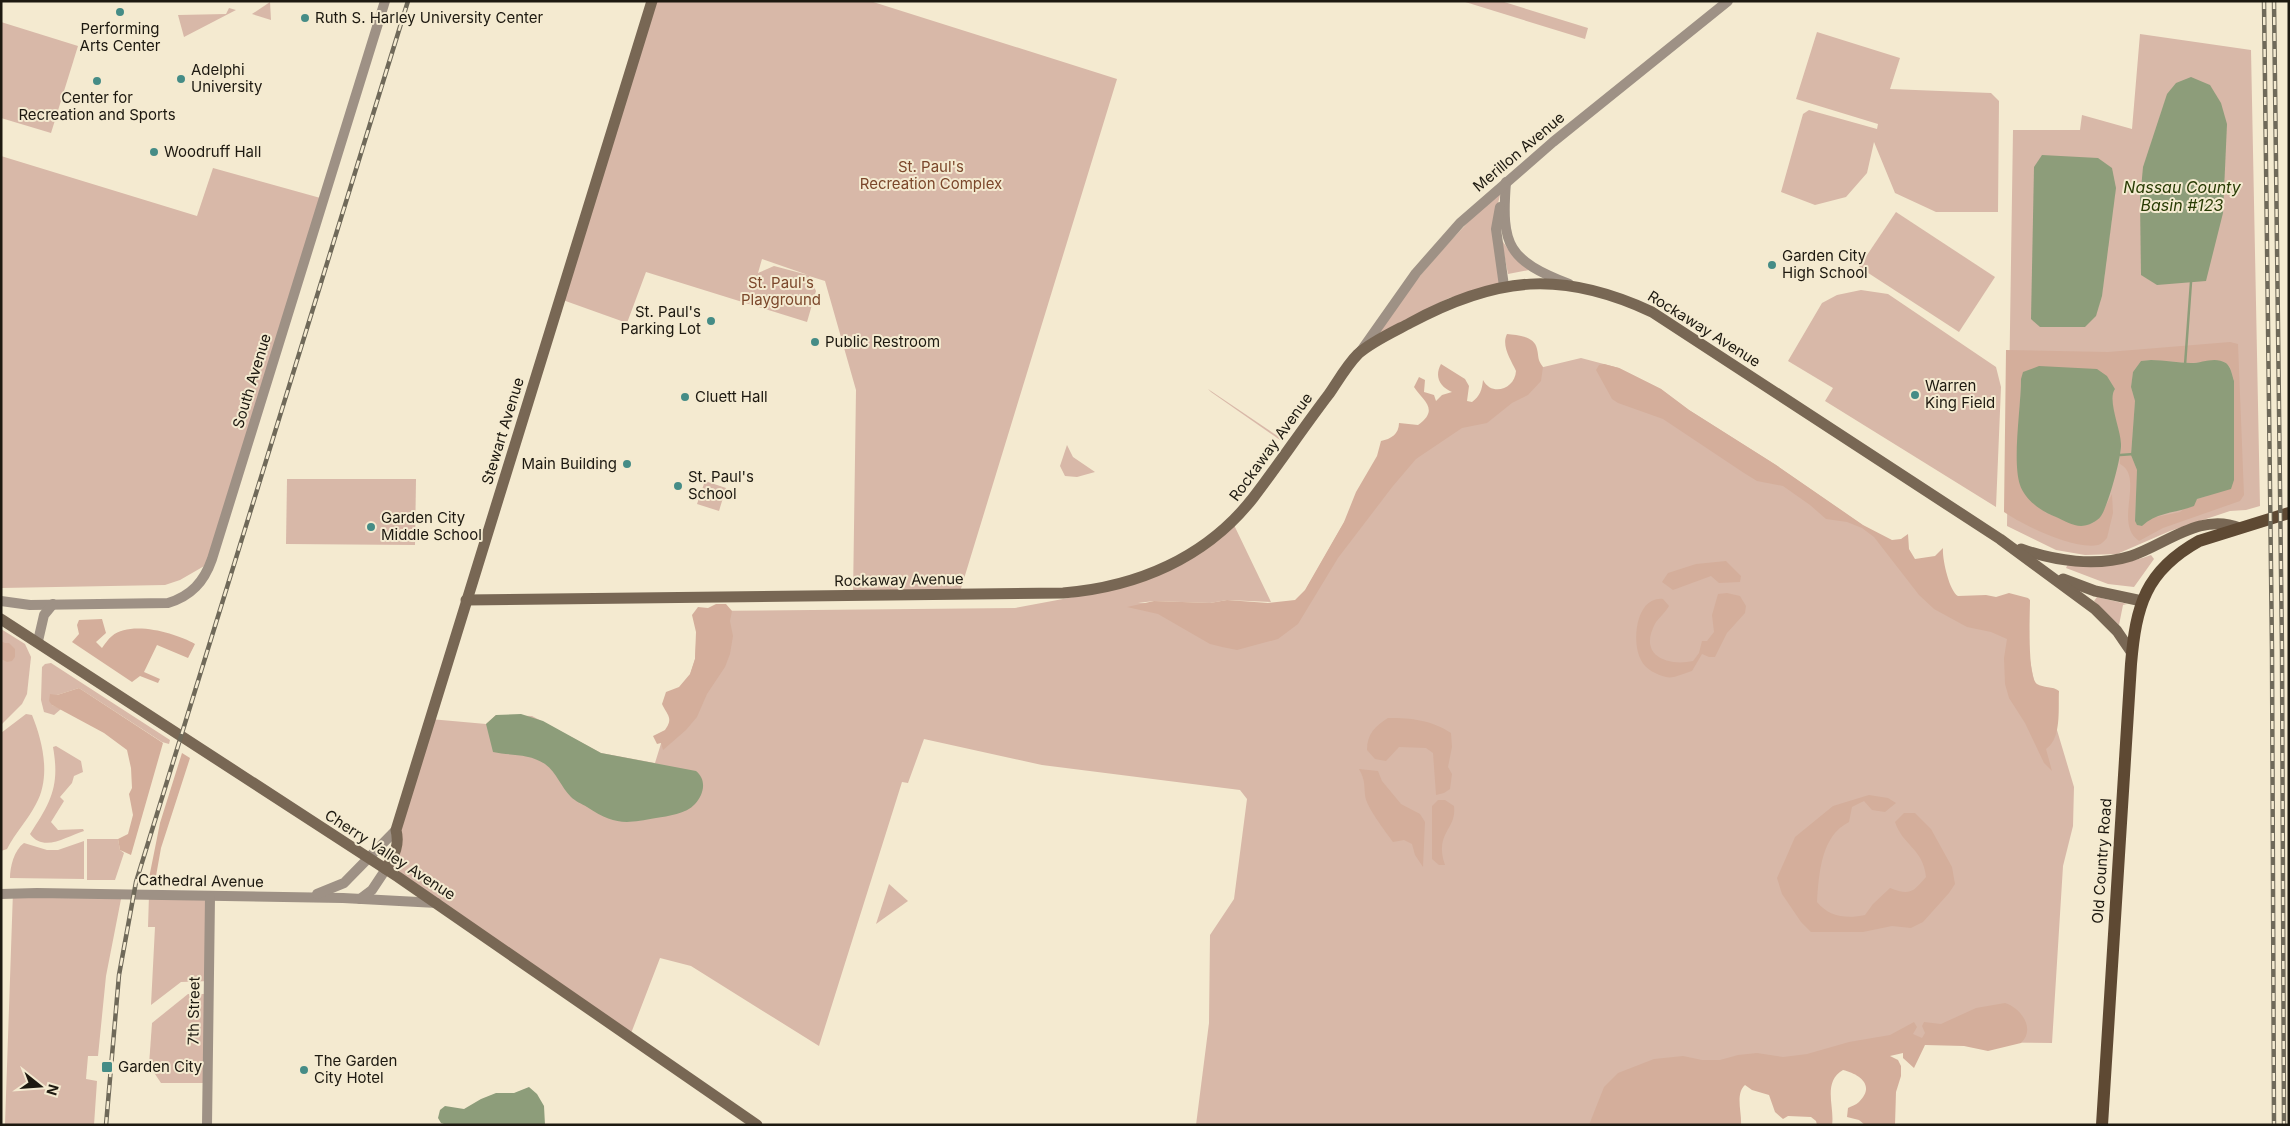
<svg xmlns="http://www.w3.org/2000/svg" width="2290" height="1126" viewBox="0 0 2290 1126" font-family="Inter,sans-serif">
	<style>
		.green { fill: #d8b8a8; fill-rule: evenodd }
		.forest { fill: #d4ae9b; fill-rule: evenodd }
		.water { fill: #8d9d7a }
		.lines { fill: none; stroke-linecap: round; stroke-linejoin: round }
		.stream { stroke: #8d9d7a; stroke-width: 2.5 }
		.tertiary { stroke: #9e9185; stroke-width: 10 }
		.secondary { stroke: #786754; stroke-width: 11 }
		.primary { stroke: #5e4933; stroke-width: 12 }
		.rail-casing { stroke: #6f6959; stroke-width: 4.5 }
		.rail { stroke: #f4ead0; stroke-width: 2.5; stroke-dasharray: 8; stroke-linecap: butt }
		.poi-dot { fill: #458c86; stroke: #f4ead0; stroke-width: 2 }
		.labels { text-anchor: middle; stroke-width: 4; stroke-linejoin: round; paint-order: stroke }
		.poi-label { font-size: 15px; fill: #1d1910; stroke: #f4ead0; text-anchor: start }
		.street-label { font-size: 15px; fill: #1d1910; stroke: #f4ead0 }
		.park-label { font-size: 15px; fill: #7b472b; stroke: #f4ead0 }
		.water-label { font-size: 16px; font-style: italic; fill: #283c04; stroke: #f4ead0 }
	</style>
	<rect width="100%" height="100%" fill="#f4ead0"/>
	<g class="green">
		<path d="M652,1H870L1117,79L959,595L853,596L856,390L825,281L809,276L816,291L807,322L646,272L627,323L560,299ZM762,259L808,275L774,266L758,273Z"/>
		<polygon points="1462,1 1501,1 1588,28 1585,39"/>
		<polygon points="270,2 271,20 252,14"/>
		<polygon points="229,8 236,10 184,37 178,15 226,14"/>
		<polygon points="1,22 78,46 51,133 1,118"/>
		<polygon points="1817,32 1900,58 1890,89 1991,93 1999,101 1998,212 1936,212 1895,193 1874,142 1867,173 1846,197 1815,205 1781,192 1803,114 1809,110 1877,129 1878,124 1796,99"/>
		<polygon points="2140,34 2251,50 2260,506 2246,510 2230,511 2170,531 2117,554 2085,555 2056,550 2007,526 2013,130 2080,130 2082,115 2132,129"/>
		<polygon points="1,156 197,216 213,168 324,199 206,565 180,580 165,585 1,588"/>
		<path d="M1502,187L1495,216L1501,284L1449,298L1390,328L1372,340C1409,283 1455,235 1502,187Z"/>
		<polygon points="1896,212 1995,277 1959,332 1859,267"/>
		<polygon points="1501,239 1510,252 1529,270 1508,274"/>
		<polygon points="1861,290 1888,294 1996,367 2001,387 1996,507 1825,401 1833,388 1788,361 1822,303 1837,295"/>
		<polygon points="1581,358 1619,368 1661,389 1689,410 1776,465 1927,570 1948,600 2026,640 2035,686 2048,700 2074,787 2073,826 2063,866 2052,1043 1921,1042 1739,1080 1739,1125 1196,1125 1209,1023 1210,935 1234,899 1247,799 1240,790 1042,765 924,739 908,783 902,782 819,1046 691,966 660,958 630,1036 381,865 389,853 430,719 486,724 496,715 532,716 601,753 655,763 663,737 683,697 695,659 698,611 1015,608 1095,593 1152,575 1234,525 1271,602 1227,600 1210,603 1154,601 1138,603 1297,605 1358,498 1531,370"/>
		<polygon points="1208,389 1279,437 1280,440 1211,392"/>
		<polygon points="1067,445 1073,457 1095,472 1077,477 1065,476 1060,466"/>
		<polygon points="287,479 416,479 415,545 286,544"/>
		<polygon points="705,481 726,488 719,511 697,504"/>
		<path d="M2151,555L2154,559L2134,587L2108,584L2066,568L2068,564C2100,567 2120,566 2151,555Z"/>
		<polygon points="2097,597 2127,604 2123,605 2119,625 2094,601"/>
		<polygon points="1,629 25,644 31,657 27,694 22,704 1,725"/>
		<polygon points="51,663 170,740 169,744 162,742 79,688 57,695 52,705 61,709 54,715 44,712 41,700 42,667 45,664"/>
		<path d="M26,714L32,715C43,742 51,777 36,804C28,820 15,833 7,849L1,851V733Z"/>
		<path d="M56,746L81,761L83,772L74,776L72,783L60,797L64,801L51,822L58,830L83,829L84,831C67,836 44,853 30,834C51,802 60,786 53,747Z"/>
		<polygon points="87,839 118,839 120,850 124,853 115,880 87,880"/>
		<path d="M84,841V879L10,878C10,867 14,850 24,843L47,850H58Z"/>
		<polygon points="889,884 908,901 876,924"/>
		<polygon points="13,891 122,894 106,976 98,1056 88,1056 86,1079 97,1081 94,1125 5,1125"/>
		<polygon points="149,895 211,897 210,981 181,982 151,1005 155,927 148,927"/>
		<polygon points="188,994 210,994 208,1083 161,1083 149,1065 152,1023"/>
	</g>
	<g class="forest">
		<path d="M1507,334C1517,335 1535,336 1537,349C1539,357 1537,359 1543,367L1541,381L1528,395L1512,403L1487,423L1462,428L1416,459L1393,486L1338,558L1298,624L1278,639L1237,650L1222,647L1210,644L1158,614L1127,607L1154,601L1210,603L1227,600L1268,603L1295,600L1305,590L1344,522L1356,492L1377,456L1381,441C1391,439 1399,434 1399,423L1418,425C1440,409 1423,401 1414,387L1419,377L1425,380L1424,392L1434,395L1436,401L1442,395L1452,392C1440,387 1434,377 1441,364L1465,379L1469,386L1467,401L1472,402C1480,396 1482,390 1483,380C1492,397 1515,389 1516,371C1511,360 1501,346 1507,334Z"/>
		<path d="M2230,342L2238,344L2244,495L2240,501L2163,528L2139,541C2113,524 2145,477 2120,464C2119,457 2122,451 2121,444C2120,430 2107,401 2115,389L2107,376L2021,379L2017,459L2021,487L2046,513L2081,526L2093,523L2100,517L2112,494L2113,513L2107,538C2104,541 2102,544 2098,545C2074,550 2023,525 2004,512L2006,350L2108,352ZM2151,360L2191,363L2219,361L2225,362L2230,367L2234,381V480L2207,496L2197,499L2180,512L2151,518L2142,526L2137,525L2135,521L2137,470L2131,454L2135,401L2131,387L2133,372L2141,361Z"/>
		<path d="M1604,364L1619,368L1661,389L1689,410L1776,465L1863,525L1892,540L1901,539L1908,534L1909,549L1915,559L1935,556L1943,548C1942,558 1949,591 1958,596L1986,595L1996,597L2009,593L2028,598L2030,600C2030,613 2027,677 2037,684C2043,688 2053,686 2059,691C2058,708 2062,739 2046,749L2052,771L2044,763L2025,723L2009,698L2005,684L2004,658L2007,639L1991,632L1967,627L1934,609L1919,595L1874,537L1862,528L1847,522L1826,519L1810,505L1783,486L1757,481L1744,473L1663,419L1618,403L1612,399L1596,370L1599,365Z"/>
		<polygon points="1726,561 1741,576 1740,582 1719,583 1711,576 1673,590 1662,582 1668,573 1696,564"/>
		<path d="M1727,593L1740,596L1746,606L1745,613L1727,633L1715,657H1709L1702,654L1692,671C1685,673 1673,679 1666,677C1657,675 1645,669 1641,660C1631,642 1636,596 1663,599L1669,606C1664,615 1657,618 1653,628C1640,658 1671,666 1693,661L1699,653L1702,641H1707L1714,632L1712,615L1718,594Z"/>
		<path d="M716,604H726L732,611L730,621L733,636L730,654L725,667L707,694L697,717L686,730L663,750L661,743L657,744L653,736L665,730C674,718 667,715 662,704L666,692L679,687L690,674L695,659L696,632L692,615L698,607L708,608Z"/>
		<path d="M102,619L106,633L96,642L102,648C105,644 108,639 112,636C131,620 176,633 195,644L188,658L157,645L144,672L160,679L158,683L140,676L132,682L72,642L79,634L77,625L79,620Z"/>
		<polygon points="1,641 5,643 9,643 15,649 15,657 12,661 7,662 1,659"/>
		<polygon points="79,688 163,743 131,855 120,850 118,839 128,834 133,815 129,794 132,788 131,768 127,750 104,733 52,705 49,701 50,694 57,695"/>
		<path d="M1388,718C1412,718 1431,720 1451,733L1452,747L1448,767L1452,774L1450,789L1444,793L1436,795L1433,753L1426,748L1399,747L1386,761L1375,759L1367,750C1367,734 1375,726 1388,718Z"/>
		<polygon points="182,753 190,758 161,848 156,876 153,879 149,878 160,823"/>
		<path d="M1359,769L1378,771L1382,781L1401,804L1420,814L1425,822L1423,867L1415,855L1412,844L1404,840L1393,842C1386,832 1366,807 1365,795C1364,783 1365,780 1359,769Z"/>
		<path d="M1869,795L1888,798L1896,803L1885,812L1872,810L1864,801L1852,807L1849,822C1821,836 1819,873 1817,902C1829,917 1847,919 1865,915L1873,904L1890,888C1910,896 1913,892 1926,877C1923,848 1903,846 1895,822L1904,813H1915L1931,829L1952,867L1955,884L1949,893L1923,922L1911,928L1892,926L1863,932H1811L1801,922L1782,894L1777,878L1785,860L1795,837L1833,806Z"/>
		<path d="M1438,800H1445L1454,806C1457,830 1434,832 1445,865H1439L1432,859V806Z"/>
		<path d="M2005,1003C2021,1008 2036,1029 2021,1043L1988,1051L1964,1046L1925,1045L1914,1068L1903,1058V1053L1890,1056L1898,1060L1901,1066V1076L1896,1092L1895,1125H1865L1859,1120L1847,1117L1848,1108C1851,1106 1856,1105 1859,1102C1876,1085 1859,1074 1843,1070C1822,1082 1835,1108 1832,1125H1817L1816,1121L1811,1117L1788,1116L1783,1119L1775,1112L1769,1095L1752,1090L1745,1085C1735,1094 1742,1113 1741,1125H1589L1604,1087L1618,1073L1654,1059L1683,1056L1702,1060H1720L1738,1055L1757,1053L1783,1057L1807,1054L1849,1042L1890,1035L1914,1022L1917,1027L1913,1034L1922,1038L1925,1033L1922,1026L1924,1022L1941,1024L1976,1008Z"/>
	</g>
	<g class="water">
		<polygon points="2191,77 2210,85 2221,103 2227,124 2223,213 2206,281 2157,285 2141,275 2140,200 2143,167 2167,94 2176,83"/>
		<polygon points="2042,155 2098,158 2112,168 2116,188 2102,296 2096,316 2085,327 2040,327 2031,319 2034,167"/>
		<path d="M2151,360C2165,360 2178,363 2191,363C2202,363 2215,356 2226,363C2231,367 2232,375 2234,381V480L2231,489L2197,499L2194,506C2176,513 2157,512 2142,526L2137,525L2135,521L2137,470L2131,455L2135,401L2131,387L2133,372L2141,361Z"/>
		<path d="M2039,366L2097,369L2107,376L2115,389C2107,400 2121,430 2121,444C2122,456 2108,506 2101,516C2097,522 2087,526 2081,526C2073,526 2063,520 2056,517C2042,512 2025,500 2020,485C2012,460 2021,408 2021,379L2023,372Z"/>
		<path d="M521,714L543,721L601,753L696,771C707,780 704,794 695,804C686,814 668,816 656,818C625,824 614,825 587,807C582,804 575,801 571,797C561,787 557,773 545,764C529,753 511,756 493,752L486,724L496,715Z"/>
		<polygon points="529,1087 537,1094 544,1106 545,1125 447,1125 441,1123 438,1118 440,1110 445,1106 464,1109 481,1099 496,1093 514,1093"/>
	</g>
	<g class="lines">
		<g class="stream">
			<polyline points="2185,365 2191,282"/>
			<polyline points="2120,455 2134,454"/>
		</g>
		<g class="tertiary">
			<path d="M1506,182C1501,246 1508,260 1569,284"/>
			<polyline points="1500,207 1496,229 1504,286"/>
			<polyline points="1361,351 1416,273 1460,223 1553,142 1728,1"/>
			<path d="M1,601L30,605L168,603C191,596 204,582 212,559L385,1"/>
			<polyline points="38,641 44,615 53,604"/>
			<polyline points="1,894 37,893 343,898 437,903"/>
			<polyline points="317,894 344,883 396,830"/>
			<polyline points="360,899 372,890 386,869"/>
			<polyline points="207,1125 210,897"/>
		</g>
		<g class="secondary">
			<path d="M2021,549C2055,561 2096,567 2131,556C2167,544 2200,512 2240,528"/>
			<polyline points="2063,579 2095,591 2142,601"/>
			<path d="M466,600L1063,593C1137,587 1206,558 1253,498C1279,464 1303,428 1329,394C1338,381 1347,365 1358,354C1371,342 1395,331 1410,323C1497,276 1562,270 1652,312L2000,539L2095,609L2117,631L2132,653"/>
			<polyline points="1,619 398,877 757,1125"/>
			<path d="M386,869C394,855 400,846 396,830L652,1"/>
		</g>
		<path class="primary" d="M2102,1125L2131,664C2136,606 2145,571 2199,541L2289,513"/>
		<g class="rail-casing">
			<g id="rail">
				<polyline points="2264,1 2272,650 2274,1125"/>
				<polyline points="2274,1 2282,651 2284,1125"/>
				<polyline points="106,1125 119,975 136,882 408,1"/>
			</g>
		</g>
		<use href="#rail" class="rail"/>
	</g>
	<g class="poi-dot">
		<circle cx="120" cy="12" r="5"/>
		<circle cx="305" cy="18" r="5"/>
		<circle cx="181" cy="79" r="5"/>
		<circle cx="97" cy="81" r="5"/>
		<circle cx="154" cy="152" r="5"/>
		<circle cx="1772" cy="265" r="5"/>
		<circle cx="711" cy="321" r="5"/>
		<circle cx="815" cy="342" r="5"/>
		<circle cx="1915" cy="395" r="5"/>
		<circle cx="685" cy="397" r="5"/>
		<circle cx="627" cy="464" r="5"/>
		<circle cx="678" cy="486" r="5"/>
		<circle cx="371" cy="527" r="5"/>
		<rect x="101" y="1061" width="12" height="12" rx="2.5"/>
		<circle cx="304" cy="1070" r="5"/>
	</g>
	<g class="labels">
		<g class="poi-label">
			<text x="315" y="23">Ruth S. Harley University Center</text>
			<text x="120" y="34" text-anchor="middle">Performing<tspan x="120" dy="17">Arts Center</tspan></text>
			<text x="191" y="75">Adelphi<tspan x="191" dy="17">University</tspan></text>
			<text x="97" y="103" text-anchor="middle">Center for<tspan x="97" dy="17">Recreation and Sports</tspan></text>
			<text x="164" y="157">Woodruff Hall</text>
			<text x="1782" y="261">Garden City<tspan x="1782" dy="17">High School</tspan></text>
			<text x="701" y="317" text-anchor="end">St. Paul's<tspan x="701" dy="17">Parking Lot</tspan></text>
			<text x="825" y="347">Public Restroom</text>
			<text x="1925" y="391">Warren<tspan x="1925" dy="17">King Field</tspan></text>
			<text x="695" y="402">Cluett Hall</text>
			<text x="617" y="469" text-anchor="end">Main Building</text>
			<text x="688" y="482">St. Paul's<tspan x="688" dy="17">School</tspan></text>
			<text x="381" y="523">Garden City<tspan x="381" dy="17">Middle School</tspan></text>
			<text x="314" y="1066">The Garden<tspan x="314" dy="17">City Hotel</tspan></text>
			<text x="118" y="1072">Garden City</text>
		</g>
		<g class="street-label">
			<text transform="translate(1519 152) rotate(-40)" y="5">Merillon Avenue</text>
			<text transform="translate(1704 329) rotate(32)" y="5">Rockaway Avenue</text>
			<text transform="translate(252 381) rotate(-73)" y="5">South Avenue</text>
			<text transform="translate(503 431) rotate(-73)" y="5">Stewart Avenue</text>
			<text transform="translate(1271 447) rotate(-54)" y="5">Rockaway Avenue</text>
			<text transform="translate(899 580) rotate(-1)" y="5">Rockaway Avenue</text>
			<text transform="translate(390 855) rotate(33)" y="5">Cherry Valley Avenue</text>
			<text transform="translate(2102 861) rotate(-86)" y="5">Old Country Road</text>
			<text transform="translate(201 881) rotate(1)" y="5">Cathedral Avenue</text>
			<text transform="translate(194 1011) rotate(-89)" y="5">7th Street</text>
		</g>
		<g class="park-label">
			<text x="931" y="172">St. Paul's<tspan x="931" dy="17">Recreation Complex</tspan></text>
			<text x="781" y="288">St. Paul's<tspan x="781" dy="17">Playground</tspan></text>
		</g>
		<g class="water-label">
			<text x="2182" y="193">Nassau County<tspan x="2182" dy="18">Basin #123</tspan></text>
		</g>
	</g>
	<rect width="2290" height="1126" fill="none" stroke="#1d1910" stroke-width="5"/>
	<g transform="translate(40 1086) rotate(107)" stroke="#f4ead0" stroke-width="4" paint-order="stroke">
	<path d="M0-4L9 19L0 12L-9 19Z" fill="#1d1910"/>
	<text y="-8" font-size="14" font-weight="bold" text-anchor="middle" fill="#1d1910">N</text>
	</g>
</svg>
